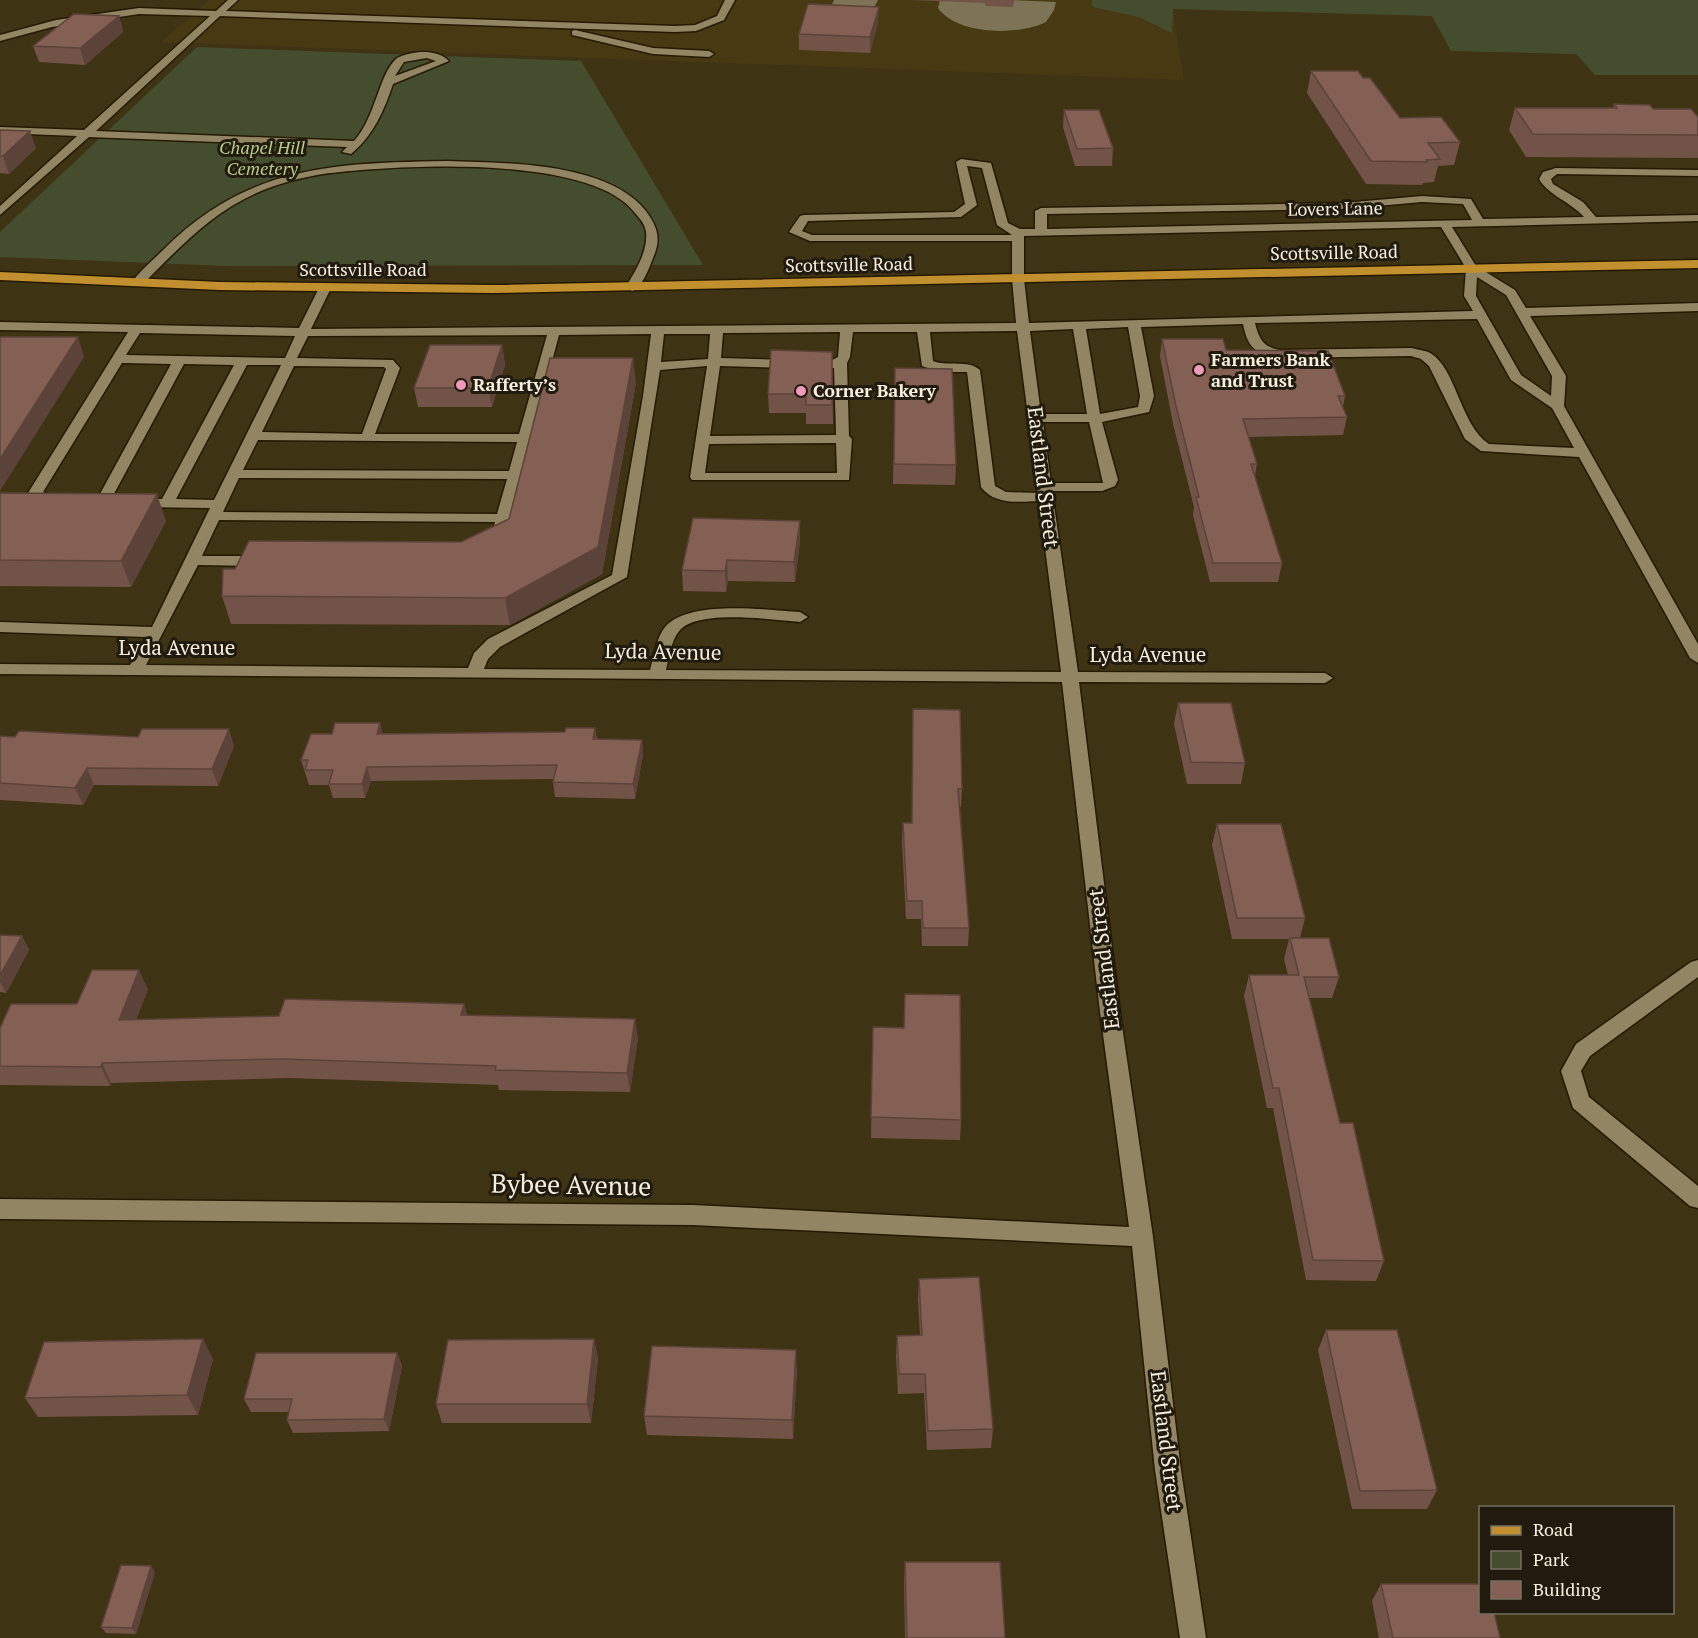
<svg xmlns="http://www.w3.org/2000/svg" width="1698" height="1638" viewBox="0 0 1698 1638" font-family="'PT Serif',serif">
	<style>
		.built { fill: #473911 }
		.green { fill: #454d2f }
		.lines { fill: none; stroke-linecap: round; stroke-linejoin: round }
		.taxiway { fill: #7d7458; fill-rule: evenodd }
		.minor-casing { stroke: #251a00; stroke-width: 3 }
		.major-casing { stroke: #251a00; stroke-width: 3 }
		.minor { fill: #928563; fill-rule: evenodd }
		.major { fill: #c18f2e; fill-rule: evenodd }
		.wall { fill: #715347 }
		.shaded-wall { fill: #5c433a }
		.building { fill: #836053; stroke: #5c433a; stroke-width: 1.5 }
		.poi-dot { fill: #ef9ab8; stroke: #201b0e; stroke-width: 2 }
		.labels { text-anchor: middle; stroke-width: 6; stroke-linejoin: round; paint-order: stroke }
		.far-park-label { font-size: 18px; font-style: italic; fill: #b9ca86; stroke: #201b0e }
		.far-street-label { font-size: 18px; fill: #f6efdd; stroke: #201b0e }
		.far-poi-label { font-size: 18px; font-weight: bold; fill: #f6efdd; stroke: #201b0e; text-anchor: start }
		.street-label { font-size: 21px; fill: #f6efdd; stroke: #201b0e }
		.near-street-label { font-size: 26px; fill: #f6efdd; stroke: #201b0e }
	</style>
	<rect width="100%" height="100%" fill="#3e3313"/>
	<polygon class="built" points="209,0 1698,0 1698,75 1595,75 1576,54 1451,51 1432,16 1173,9 1184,80 161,42"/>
	<g class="green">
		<polygon points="1092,0 1698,0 1698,75 1595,75 1576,54 1451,51 1432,16 1173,9 1172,33 1139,17 1092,7"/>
		<polygon points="197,47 581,61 703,265 226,266 0,257 0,232"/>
	</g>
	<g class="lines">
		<g class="taxiway">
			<polygon points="834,0 878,0 862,31 846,34 830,31 824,21"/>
			<path d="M940,0H984L983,3L1012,4V0L1056,2L1054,10L1046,22C1018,36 957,35 938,8Z"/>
		</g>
		<g class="minor-casing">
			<g id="minor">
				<path d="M228,0H238L226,11L675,26L695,25L717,16L725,0H735L724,20L696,31L675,32L220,16L96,131L354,141C376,117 379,73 397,58C412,51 436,48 449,61L393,84C384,111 373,136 351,154L342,152L347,147L89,137L0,215V206L77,136L0,133V127L84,130L210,16L139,14L52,27L0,41V35L56,20L139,8L216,11ZM427,58L436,61L395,76L404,62Z"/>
				<polygon points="575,30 653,48 709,51 714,54 709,57 653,54 572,35 572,31"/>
				<path d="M961,159L991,163L1008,223L1020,229H1035V211L1041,208L1343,203L1422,196L1471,199L1483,219L1584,217C1571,202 1549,196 1539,179L1543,172L1556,168L1698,170V176L1557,174L1551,179L1553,184L1583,202L1596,217L1698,215V221L1452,227L1476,266L1515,290L1526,308L1698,303V311L1530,316L1566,376L1564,406L1698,644V663L1690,658L1579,457L1481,451L1465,439L1429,366L1421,359L1411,356L1280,358C1255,353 1248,349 1243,324L1141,327L1154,396L1149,412L1102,422L1118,480L1115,486L1102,491H1052L1078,672L1325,673L1333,678L1325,683L1079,682L1120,1012L1153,1237L1181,1470L1206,1638H1180L1155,1470L1132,1246L693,1225L0,1219V1199L693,1205L1129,1227L1100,1012L1062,682L0,674V664L130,665L146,637L0,632V622L152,627L210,508L135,507L128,503L135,499H162L234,365L184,364L109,503L102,507L95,503L171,364L122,363L43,492L64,502L62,505H44L28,493L128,332L0,330V322L299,328L319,288L325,284L331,288L311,329L1016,323L1012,279V241H810L789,232L800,216L804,215L954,212L965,204L956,162ZM967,166L982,168L997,225L1012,235H812L802,231L808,221L961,217L977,205ZM1422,202L1463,204L1472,220L1047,229V214L1343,209ZM1441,227L1466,268L1464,296L1473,311L1029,323L1024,279V236ZM1477,277L1506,295L1552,376L1551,396L1521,375L1476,296ZM1477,319L1511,380L1552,408L1574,448L1489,444C1460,425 1456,367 1430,353C1425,350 1418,350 1412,348L1280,350C1263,347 1259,339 1255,323ZM1128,327L1140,396L1138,407L1100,414L1086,329ZM1073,329L1087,414H1041L1030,331ZM1017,331L1038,493L1006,492L995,486L980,370C968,359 948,367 933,361L930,332ZM840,332L838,357L822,365L824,368H834L836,435L710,436L720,366L793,368L800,364L793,360L721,358L723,333ZM853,332H917L922,366L939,372H967L981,487C994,505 1019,502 1039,501L1061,672L666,670C669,658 671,640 680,630C700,609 772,620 800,622L808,617L800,612C767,610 689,599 665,627C656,638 654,656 650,670L484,669L488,659L500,647L627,577L660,370L707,366L690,477L692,480H849L852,439L849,436L847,363L850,357ZM140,333L295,336L285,358L126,355ZM651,334L643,396L612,575L488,639L474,653L468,668L146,665L198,565L262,566L270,561L262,556H202L219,520L495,522L491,537L486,544L493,548L498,547L505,538L559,335ZM664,334H710L708,359L661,362ZM547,335L519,434H375L400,368L393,360L297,358L308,336ZM247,365H281L214,500L176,499ZM294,366L384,367L386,369L362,434L262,432ZM1043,422H1089L1103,483H1051ZM258,440L517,442L509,471L243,470ZM836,443L837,473H705L709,444ZM239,478L507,479L497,514L223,512Z"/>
				<path d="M448,161C506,163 607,162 646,211C656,225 661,236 655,253C651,263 643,288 632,291L626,287C635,271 648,252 646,232C645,224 640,219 635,213C590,153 393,165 323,174C304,177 284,182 266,189C214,209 180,247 141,286L131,283C140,271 152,261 163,250C248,165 334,163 448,161Z"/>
				<polygon points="1698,960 1698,977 1590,1056 1581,1071 1589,1097 1698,1186 1698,1208 1690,1206 1573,1108 1561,1071 1576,1044 1691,962"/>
			</g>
		</g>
		<g class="major-casing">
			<polygon id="major" points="1698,260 1698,268 493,293 220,290 0,280 0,272 220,282 493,285"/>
		</g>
		<use href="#minor" class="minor"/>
		<use href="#major" class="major"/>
	</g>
	<g class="wall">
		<polygon points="911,0 1014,0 1013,7 985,6 985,3"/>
		<polygon points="119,16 123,32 85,65 39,62 33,46"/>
		<polygon points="878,22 870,53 799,50 799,34"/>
		<polygon points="1311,71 1363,78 1400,118 1460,142 1454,165 1438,166 1434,182 1423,183 1422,185 1366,184 1307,93"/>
		<polygon points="1614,104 1653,109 1698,117 1698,158 1526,157 1509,130 1515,108 1613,108"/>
		<polygon points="1064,110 1113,148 1112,166 1075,166 1063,127"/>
		<polygon points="0,130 36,148 9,174 0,173"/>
		<polygon points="1162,339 1226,350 1345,396 1343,407 1347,417 1343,435 1248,437 1257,464 1255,476 1282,563 1278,582 1210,582 1193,515 1194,507 1173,424 1160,356"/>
		<polygon points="502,345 505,365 492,407 418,407 414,388"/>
		<polygon points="832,352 833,424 806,424 806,413 769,413 768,394"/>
		<polygon points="895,368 956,465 955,485 893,484"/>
		<polygon points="636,383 602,574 510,625 231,624 222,596 235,569 461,542 509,519"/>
		<polygon points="0,493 166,521 131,587 0,586"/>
		<polygon points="800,521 800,541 795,582 728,581 726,592 683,591 682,570"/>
		<polygon points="1178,703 1245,763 1241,784 1187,784 1174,724"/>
		<polygon points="913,709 962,789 961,807 960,807 969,928 968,946 922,946 921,919 906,919 902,841 903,823 912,823"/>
		<polygon points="595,728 597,739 642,740 643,755 635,799 555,797 553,782 554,779 371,781 365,798 333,798 329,785 309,785 301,760 332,734 565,732"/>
		<polygon points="0,736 234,746 218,786 94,785 83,805 0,800"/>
		<polygon points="1217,824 1305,918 1300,938 1339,977 1332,998 1309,998 1340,1123 1384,1261 1376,1281 1306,1280 1273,1108 1267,1108 1244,996 1249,975 1288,975 1284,959 1289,939 1232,939 1212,845"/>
		<polygon points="0,935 22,936 29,950 6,993 0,992"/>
		<polygon points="148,989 136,1020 279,1016 464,1004 467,1015 638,1038 630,1092 499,1090 498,1085 289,1078 111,1083 110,1086 0,1085 0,1028 77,1004"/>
		<polygon points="905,994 961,1120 960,1140 871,1138 873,1027 904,1028"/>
		<polygon points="919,1279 993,1429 991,1448 927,1450 924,1393 898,1394 896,1356 897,1336 920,1335 918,1299"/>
		<polygon points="1326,1330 1437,1490 1427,1509 1352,1509 1318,1350"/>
		<polygon points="594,1339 598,1359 591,1423 442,1423 436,1404"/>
		<polygon points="397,1353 402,1366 389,1431 293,1433 287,1420 289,1412 251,1412 244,1399"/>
		<polygon points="213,1359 198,1415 38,1417 25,1398"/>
		<polygon points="797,1369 793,1439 647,1435 644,1416"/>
		<polygon points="905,1562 1005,1638 905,1638 904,1580"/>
		<polygon points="155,1572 136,1634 106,1633 101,1627"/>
		<polygon points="1381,1584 1500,1638 1379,1638 1372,1601"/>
	</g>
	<g class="shaded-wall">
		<polygon points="879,7 878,22 870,53 870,37"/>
		<polygon points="119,16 123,32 85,65 80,48"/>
		<polygon points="30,131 36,148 9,174 3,156"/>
		<polygon points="78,337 84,357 0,491 0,459"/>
		<polygon points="502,345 505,365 492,407 488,388"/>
		<polygon points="633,358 636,383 602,574 510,625 505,598"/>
		<polygon points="157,494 166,521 131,587 121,561"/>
		<polygon points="800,521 800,541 795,582 794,562"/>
		<polygon points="727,560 728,581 726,592 725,571"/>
		<polygon points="380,723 384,738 377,734"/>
		<polygon points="595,728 597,743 593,739"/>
		<polygon points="229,729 234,746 218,786 212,769"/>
		<polygon points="642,740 643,755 635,799 633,784"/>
		<polygon points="367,767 371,781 365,798 362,784"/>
		<polygon points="87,768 94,785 83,805 75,788"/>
		<polygon points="22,936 29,950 6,993 0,982 0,975"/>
		<polygon points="139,970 148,989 128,1040 119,1020"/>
		<polygon points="464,1004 469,1023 461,1015"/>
		<polygon points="635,1019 638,1038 630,1092 627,1073"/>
		<polygon points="102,1063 111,1083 110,1086 101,1067"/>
		<polygon points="203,1339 213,1359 198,1415 187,1395"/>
		<polygon points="594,1339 598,1359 591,1423 587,1404"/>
		<polygon points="796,1350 797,1369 793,1439 792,1420"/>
		<polygon points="397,1353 402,1366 389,1431 384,1419"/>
		<polygon points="151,1566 155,1572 136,1634 132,1628"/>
	</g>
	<g class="building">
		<polygon points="808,4 879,7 870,37 799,34"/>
		<polygon points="74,14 119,16 80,48 33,46"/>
		<polygon points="1311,71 1358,71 1363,78 1370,78 1400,118 1441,117 1460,142 1428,143 1440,159 1426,160 1427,162 1371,161"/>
		<polygon points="1614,104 1650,105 1653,109 1691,109 1698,117 1698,135 1533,134 1515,108 1617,108"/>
		<polygon points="1064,110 1099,110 1113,148 1077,149"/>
		<polygon points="0,130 30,131 3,156 0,156"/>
		<polygon points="0,337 78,337 0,459"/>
		<polygon points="1162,339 1223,339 1226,350 1328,351 1345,396 1338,396 1347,417 1243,419 1257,464 1251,464 1282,563 1213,563 1196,497 1199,497 1176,406"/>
		<polygon points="430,345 502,345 488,388 414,388"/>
		<polygon points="771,350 832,352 832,405 806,405 806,394 768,394"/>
		<polygon points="550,358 633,358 598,547 505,598 222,596 223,569 235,569 249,541 461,542 509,519"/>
		<polygon points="895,368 952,369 956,465 894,464"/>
		<polygon points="0,493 157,494 121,561 0,560"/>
		<polygon points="693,518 800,521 794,562 727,560 725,571 682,570"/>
		<polygon points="1178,703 1231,703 1245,763 1191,762"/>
		<polygon points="913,709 960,710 962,789 958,789 969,928 923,928 922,901 907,901 903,823 912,823"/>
		<polygon points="335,723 380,723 377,734 565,732 566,728 595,728 593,739 642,740 633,784 553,782 557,765 367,767 362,784 329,784 333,770 305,770 308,760 301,760 311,734 332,734"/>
		<polygon points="142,729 229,729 212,769 87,768 75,788 0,783 0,736 15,737 19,731 138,737"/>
		<polygon points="1217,824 1281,824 1305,918 1237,918"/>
		<polygon points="0,935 22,936 0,975"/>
		<polygon points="1290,938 1329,938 1339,977 1304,977 1340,1123 1353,1123 1384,1261 1313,1260 1279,1088 1273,1088 1249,975 1299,975"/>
		<polygon points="92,970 139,970 119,1020 279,1016 285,999 464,1004 461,1015 635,1019 627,1073 495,1070 496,1066 282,1059 102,1063 101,1067 0,1066 0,1028 11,1004 77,1004"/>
		<polygon points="905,994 960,995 961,1120 871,1117 873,1027 904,1028"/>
		<polygon points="979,1277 993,1429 928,1431 925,1374 899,1374 897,1336 922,1335 919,1279"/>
		<polygon points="1326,1330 1397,1330 1437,1490 1360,1491"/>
		<polygon points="203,1339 187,1395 25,1398 44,1342"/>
		<polygon points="594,1339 587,1404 436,1404 448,1340"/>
		<polygon points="652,1346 796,1350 792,1420 644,1416"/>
		<polygon points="256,1353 397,1353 384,1419 287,1420 292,1399 244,1399"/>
		<polygon points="905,1562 1000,1562 1005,1638 907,1638"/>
		<polygon points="121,1565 151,1566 132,1628 101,1627"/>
		<polygon points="1381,1584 1480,1584 1480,1612 1494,1612 1500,1638 1393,1638"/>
	</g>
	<g class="poi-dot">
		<circle cx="1199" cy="370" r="6"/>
		<circle cx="461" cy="385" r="6"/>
		<circle cx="801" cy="391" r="6"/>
	</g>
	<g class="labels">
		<g class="far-park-label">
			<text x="262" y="154">Chapel Hill<tspan x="262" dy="21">Cemetery</tspan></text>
		</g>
		<g class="far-street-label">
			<text transform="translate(1335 209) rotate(-1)" y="6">Lovers Lane</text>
			<text transform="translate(1334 253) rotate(-1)" y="6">Scottsville Road</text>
			<text transform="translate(849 265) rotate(-1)" y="6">Scottsville Road</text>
			<text x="363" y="276">Scottsville Road</text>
		</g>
		<g class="far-poi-label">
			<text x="1211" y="366">Farmers Bank<tspan x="1211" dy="21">and Trust</tspan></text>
			<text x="473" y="391">Rafferty’s</text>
			<text x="813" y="397">Corner Bakery</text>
		</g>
		<g class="street-label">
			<text transform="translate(1043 477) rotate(83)" y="7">Eastland Street</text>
			<text x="177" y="655">Lyda Avenue</text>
			<text transform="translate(663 652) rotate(1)" y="7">Lyda Avenue</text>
			<text x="1148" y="662">Lyda Avenue</text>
			<text transform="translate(1104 959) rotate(-97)" y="7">Eastland Street</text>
			<text transform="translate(1166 1441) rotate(83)" y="7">Eastland Street</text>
		</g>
		<g class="near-street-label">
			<text transform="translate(571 1185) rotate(1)" y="9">Bybee Avenue</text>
		</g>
	</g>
	<rect x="1479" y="1506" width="195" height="108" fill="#201b0e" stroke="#767061" stroke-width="1.5"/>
	<rect x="1491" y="1526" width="30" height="9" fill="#c18f2e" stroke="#767061" stroke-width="1.5"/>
	<text x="1533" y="1536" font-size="18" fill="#f6efdd">Road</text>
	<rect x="1491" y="1551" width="30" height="18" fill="#454d2f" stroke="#767061" stroke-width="1.5"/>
	<text x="1533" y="1566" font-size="18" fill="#f6efdd">Park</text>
	<rect x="1491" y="1581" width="30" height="18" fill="#836053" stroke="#767061" stroke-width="1.5"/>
	<text x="1533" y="1596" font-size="18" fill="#f6efdd">Building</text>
</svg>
